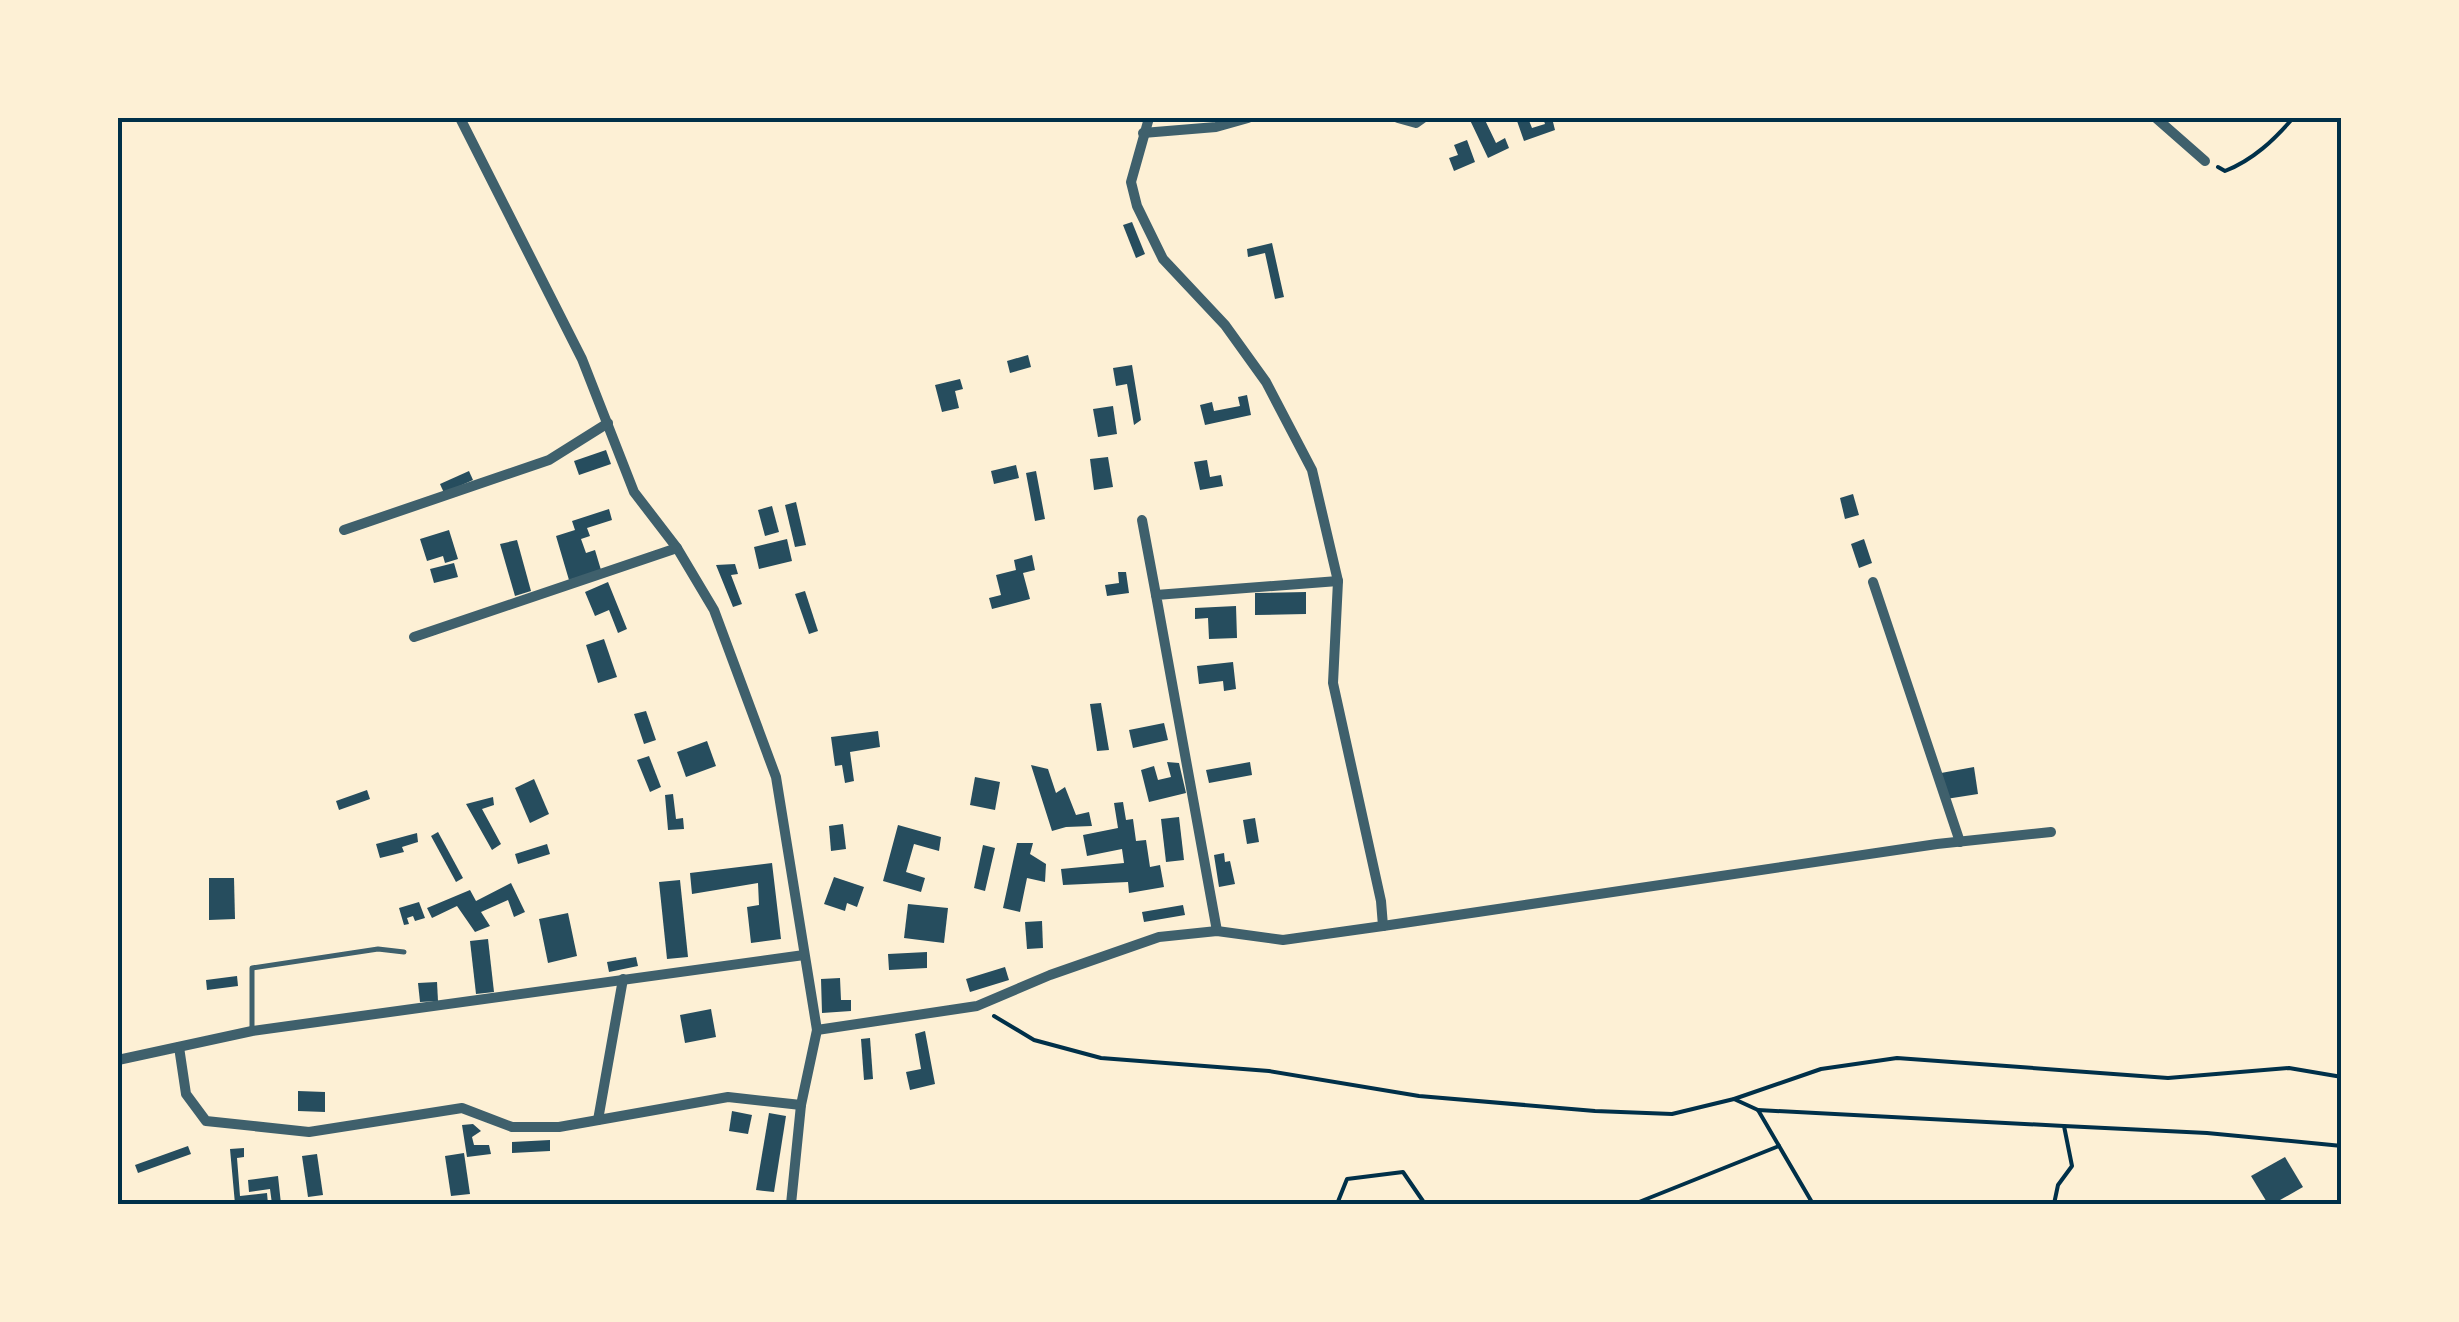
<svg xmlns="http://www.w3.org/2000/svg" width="2459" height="1322" viewBox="0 0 2459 1322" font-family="'Golos Text',sans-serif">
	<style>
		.building { fill: #264d5e }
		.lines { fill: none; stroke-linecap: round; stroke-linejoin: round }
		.path { stroke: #003049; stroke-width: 4 }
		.service { stroke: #3f606c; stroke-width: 5 }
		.minor { stroke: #3f606c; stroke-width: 10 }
		.neatline { fill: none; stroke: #003049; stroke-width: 4 }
	</style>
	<rect width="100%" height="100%" fill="#fdf0d5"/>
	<g class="building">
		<polygon points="1469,118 1484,118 1496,143 1505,138 1509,148 1488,158"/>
		<polygon points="1528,118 1532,128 1545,124 1543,118 1552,118 1555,130 1524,141 1517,121"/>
		<polygon points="1467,140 1475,162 1454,171 1449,158 1458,155 1454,145"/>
		<polygon points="1132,222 1145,254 1136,258 1123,225"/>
		<polygon points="1272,243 1284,297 1275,299 1265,253 1248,257 1247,249"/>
		<polygon points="1028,355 1031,367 1010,373 1007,361"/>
		<polygon points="1132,365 1141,420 1134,425 1127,384 1116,386 1113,368"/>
		<polygon points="960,379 963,389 955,391 959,408 942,412 935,385"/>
		<polygon points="1247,395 1251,415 1205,425 1200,405 1212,402 1214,411 1240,406 1238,397"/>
		<polygon points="1113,406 1117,434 1098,437 1093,409"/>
		<polygon points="606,450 611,464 579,475 574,461"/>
		<polygon points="1108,457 1113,487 1094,490 1090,459"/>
		<polygon points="1207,460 1210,477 1221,475 1223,486 1200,490 1194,462"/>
		<polygon points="1016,465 1019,478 994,484 991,471"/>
		<polygon points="469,471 473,480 444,493 440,484"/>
		<polygon points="1036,471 1045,519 1035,521 1026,473"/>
		<polygon points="1853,494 1859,515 1845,519 1840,498"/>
		<polygon points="796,502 806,545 795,547 785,505"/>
		<polygon points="772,506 779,532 765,536 758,510"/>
		<polygon points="609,509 612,520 587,528 590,536 581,539 586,553 595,550 601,570 569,580 556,536 575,530 572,521"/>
		<polygon points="449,530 458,559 445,563 443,556 427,561 420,539"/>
		<polygon points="787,539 792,561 759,569 754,547"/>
		<polygon points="1864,539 1872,563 1859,568 1851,544"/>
		<polygon points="517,540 531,591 515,596 500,544"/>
		<polygon points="1032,555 1035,570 1023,573 1030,599 992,609 989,598 1001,595 996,575 1016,570 1014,560"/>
		<polygon points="454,563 458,577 434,583 430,569"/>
		<polygon points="735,564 738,574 731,575 742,604 733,607 716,565"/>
		<polygon points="1118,572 1126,572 1129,593 1107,596 1105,585 1119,583"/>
		<polygon points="608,582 627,629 618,633 609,610 595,616 585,592"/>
		<polygon points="805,591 818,631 809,634 795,594"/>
		<polygon points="1306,592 1306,614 1255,615 1255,593"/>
		<polygon points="1236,606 1237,638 1209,639 1208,618 1195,619 1195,608"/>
		<polygon points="604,639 617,677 598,683 586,645"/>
		<polygon points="1233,662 1236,689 1224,691 1223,681 1199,684 1197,666"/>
		<polygon points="1101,703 1109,750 1097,751 1090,704"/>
		<polygon points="646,711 656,740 644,744 634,714"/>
		<polygon points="1164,723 1168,740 1133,748 1129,730"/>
		<polygon points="878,731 880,747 850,752 854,781 845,783 842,765 835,766 831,737"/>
		<polygon points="707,741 716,766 686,777 677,752"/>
		<polygon points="649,756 661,787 650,792 637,760"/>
		<polygon points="1167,762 1179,763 1186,793 1149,802 1141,770 1154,766 1158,780 1171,777"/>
		<polygon points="1250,762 1252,775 1209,783 1206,770"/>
		<polygon points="1031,765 1048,769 1056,793 1065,787 1076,815 1089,812 1092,826 1066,827 1052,831"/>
		<polygon points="1974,767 1978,794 1946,799 1941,773"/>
		<polygon points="975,777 1000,782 995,810 970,805"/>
		<polygon points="534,779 549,814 530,823 515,788"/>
		<polygon points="367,790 370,799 339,810 336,801"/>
		<polygon points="673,794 676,819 683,818 684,829 668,830 665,795"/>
		<polygon points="493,797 494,805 482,809 501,844 492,850 466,804"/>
		<polygon points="1123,802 1126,820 1133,819 1136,841 1146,840 1150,867 1160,865 1164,887 1129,893 1128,882 1063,885 1061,869 1124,863 1122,849 1087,856 1083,835 1118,828 1114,803"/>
		<polygon points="1179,817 1184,860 1166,862 1161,819"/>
		<polygon points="1255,818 1259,842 1247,844 1243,820"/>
		<polygon points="843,824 846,849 831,851 829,826"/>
		<polygon points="898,825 941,837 939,851 914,844 906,872 925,878 921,892 883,881"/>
		<polygon points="438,832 463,878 456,882 431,836"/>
		<polygon points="417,833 418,842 402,847 404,852 380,858 376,844"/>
		<polygon points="1017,843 1033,843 1030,854 1046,864 1045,882 1027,878 1020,912 1003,908"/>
		<polygon points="547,844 550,854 518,864 515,854"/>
		<polygon points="983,845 995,848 985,891 974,888"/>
		<polygon points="1224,853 1225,862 1230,861 1235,884 1219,887 1214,855"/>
		<polygon points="772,863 781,939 751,943 747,907 759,905 758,883 692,894 690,873"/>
		<polygon points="834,877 864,887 857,907 847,903 845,911 824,904"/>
		<polygon points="209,878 234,878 235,919 209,920"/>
		<polygon points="680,880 688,957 667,959 659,882"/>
		<polygon points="511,883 525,912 514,917 508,900 481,912 490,926 475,932 457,906 432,918 427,908 470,890 476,901"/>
		<polygon points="419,902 425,918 415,921 413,916 407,918 409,924 404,925 399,908"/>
		<polygon points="908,904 948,908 944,943 904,938"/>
		<polygon points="1183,905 1185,915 1144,922 1142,912"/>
		<polygon points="568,913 577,956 548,963 539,919"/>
		<polygon points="1042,921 1043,948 1027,949 1025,922"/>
		<polygon points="488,939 494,992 476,994 470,941"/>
		<polygon points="927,952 927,968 889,970 888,954"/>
		<polygon points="636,957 638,966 609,972 607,962"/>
		<polygon points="1005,967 1009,980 970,992 966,979"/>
		<polygon points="237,976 238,986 207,990 206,980"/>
		<polygon points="840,978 841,1000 851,1000 851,1011 822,1013 821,979"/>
		<polygon points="437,982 438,1001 420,1002 418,983"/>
		<polygon points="711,1009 716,1037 685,1043 680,1015"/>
		<polygon points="925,1031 935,1084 910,1090 906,1072 921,1069 915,1034"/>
		<polygon points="870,1038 873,1079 864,1080 861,1039"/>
		<polygon points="298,1091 325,1092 325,1112 298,1111"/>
		<polygon points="732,1111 752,1115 748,1134 729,1131"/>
		<polygon points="769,1113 786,1116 774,1192 756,1190"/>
		<polygon points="473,1124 481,1131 472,1137 474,1145 489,1145 491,1154 467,1157 462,1125"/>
		<polygon points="550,1140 550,1151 512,1153 512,1142"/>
		<polygon points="188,1146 191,1154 138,1173 135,1165"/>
		<polygon points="244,1148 244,1157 237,1158 240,1196 267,1193 268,1204 235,1204 230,1149"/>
		<polygon points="464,1153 470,1194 451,1196 445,1156"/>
		<polygon points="317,1154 323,1195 308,1197 302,1156"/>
		<polygon points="2285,1157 2303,1187 2273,1204 2268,1204 2251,1176"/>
		<polygon points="278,1176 281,1204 272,1204 270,1189 249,1192 248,1180"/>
	</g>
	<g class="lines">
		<g class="path">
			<path d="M2218,167L2225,171C2253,160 2274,140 2293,118"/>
			<polyline points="994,1016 1034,1040 1101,1058 1269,1071 1419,1096 1595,1111 1672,1114 1734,1099 1821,1069 1897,1058 2168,1078 2289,1068 2342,1077"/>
			<polyline points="1734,1099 1758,1110 1813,1204"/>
			<polyline points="1758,1110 2064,1126 2072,1166 2058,1185 2054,1204"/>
			<polyline points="2064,1126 2207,1133 2342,1146"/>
			<polyline points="1337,1204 1347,1179 1403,1172 1425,1204"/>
			<polyline points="1634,1204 1779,1146"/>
		</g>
		<polyline class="service" points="252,1028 252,968 378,949 404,952"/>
		<g class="minor">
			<polyline points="460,118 582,359 634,492 677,548 714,610 776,777 817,1030"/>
			<polyline points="1398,118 1416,123 1423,118"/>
			<polyline points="2156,118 2205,161"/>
			<polyline points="1143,133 1216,127 1248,118"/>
			<polyline points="1142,520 1156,595"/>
			<polyline points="344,530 549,460 608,423"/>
			<polyline points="1873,582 1960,842"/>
			<polyline points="414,637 677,548"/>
			<polyline points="1383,926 1937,844 2051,832"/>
			<polyline points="1217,931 1156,595 1338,581"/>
			<polyline points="179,1047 186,1094 206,1121 309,1132 462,1108 512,1127 559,1127 728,1097 801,1105"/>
			<polyline points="118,1060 252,1031 804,955"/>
			<polyline points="598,1120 623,979"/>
			<polyline points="791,1204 801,1105 817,1030 977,1006 1050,975 1159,937 1217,931 1283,940 1383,926 1381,901 1333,683 1338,581 1312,470 1266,382 1225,325 1163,259 1137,206 1131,182 1149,118"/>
		</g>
	</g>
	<rect width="2459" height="1322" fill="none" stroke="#fdf0d5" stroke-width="240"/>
	<rect x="120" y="120" width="2219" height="1082" class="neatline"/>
</svg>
